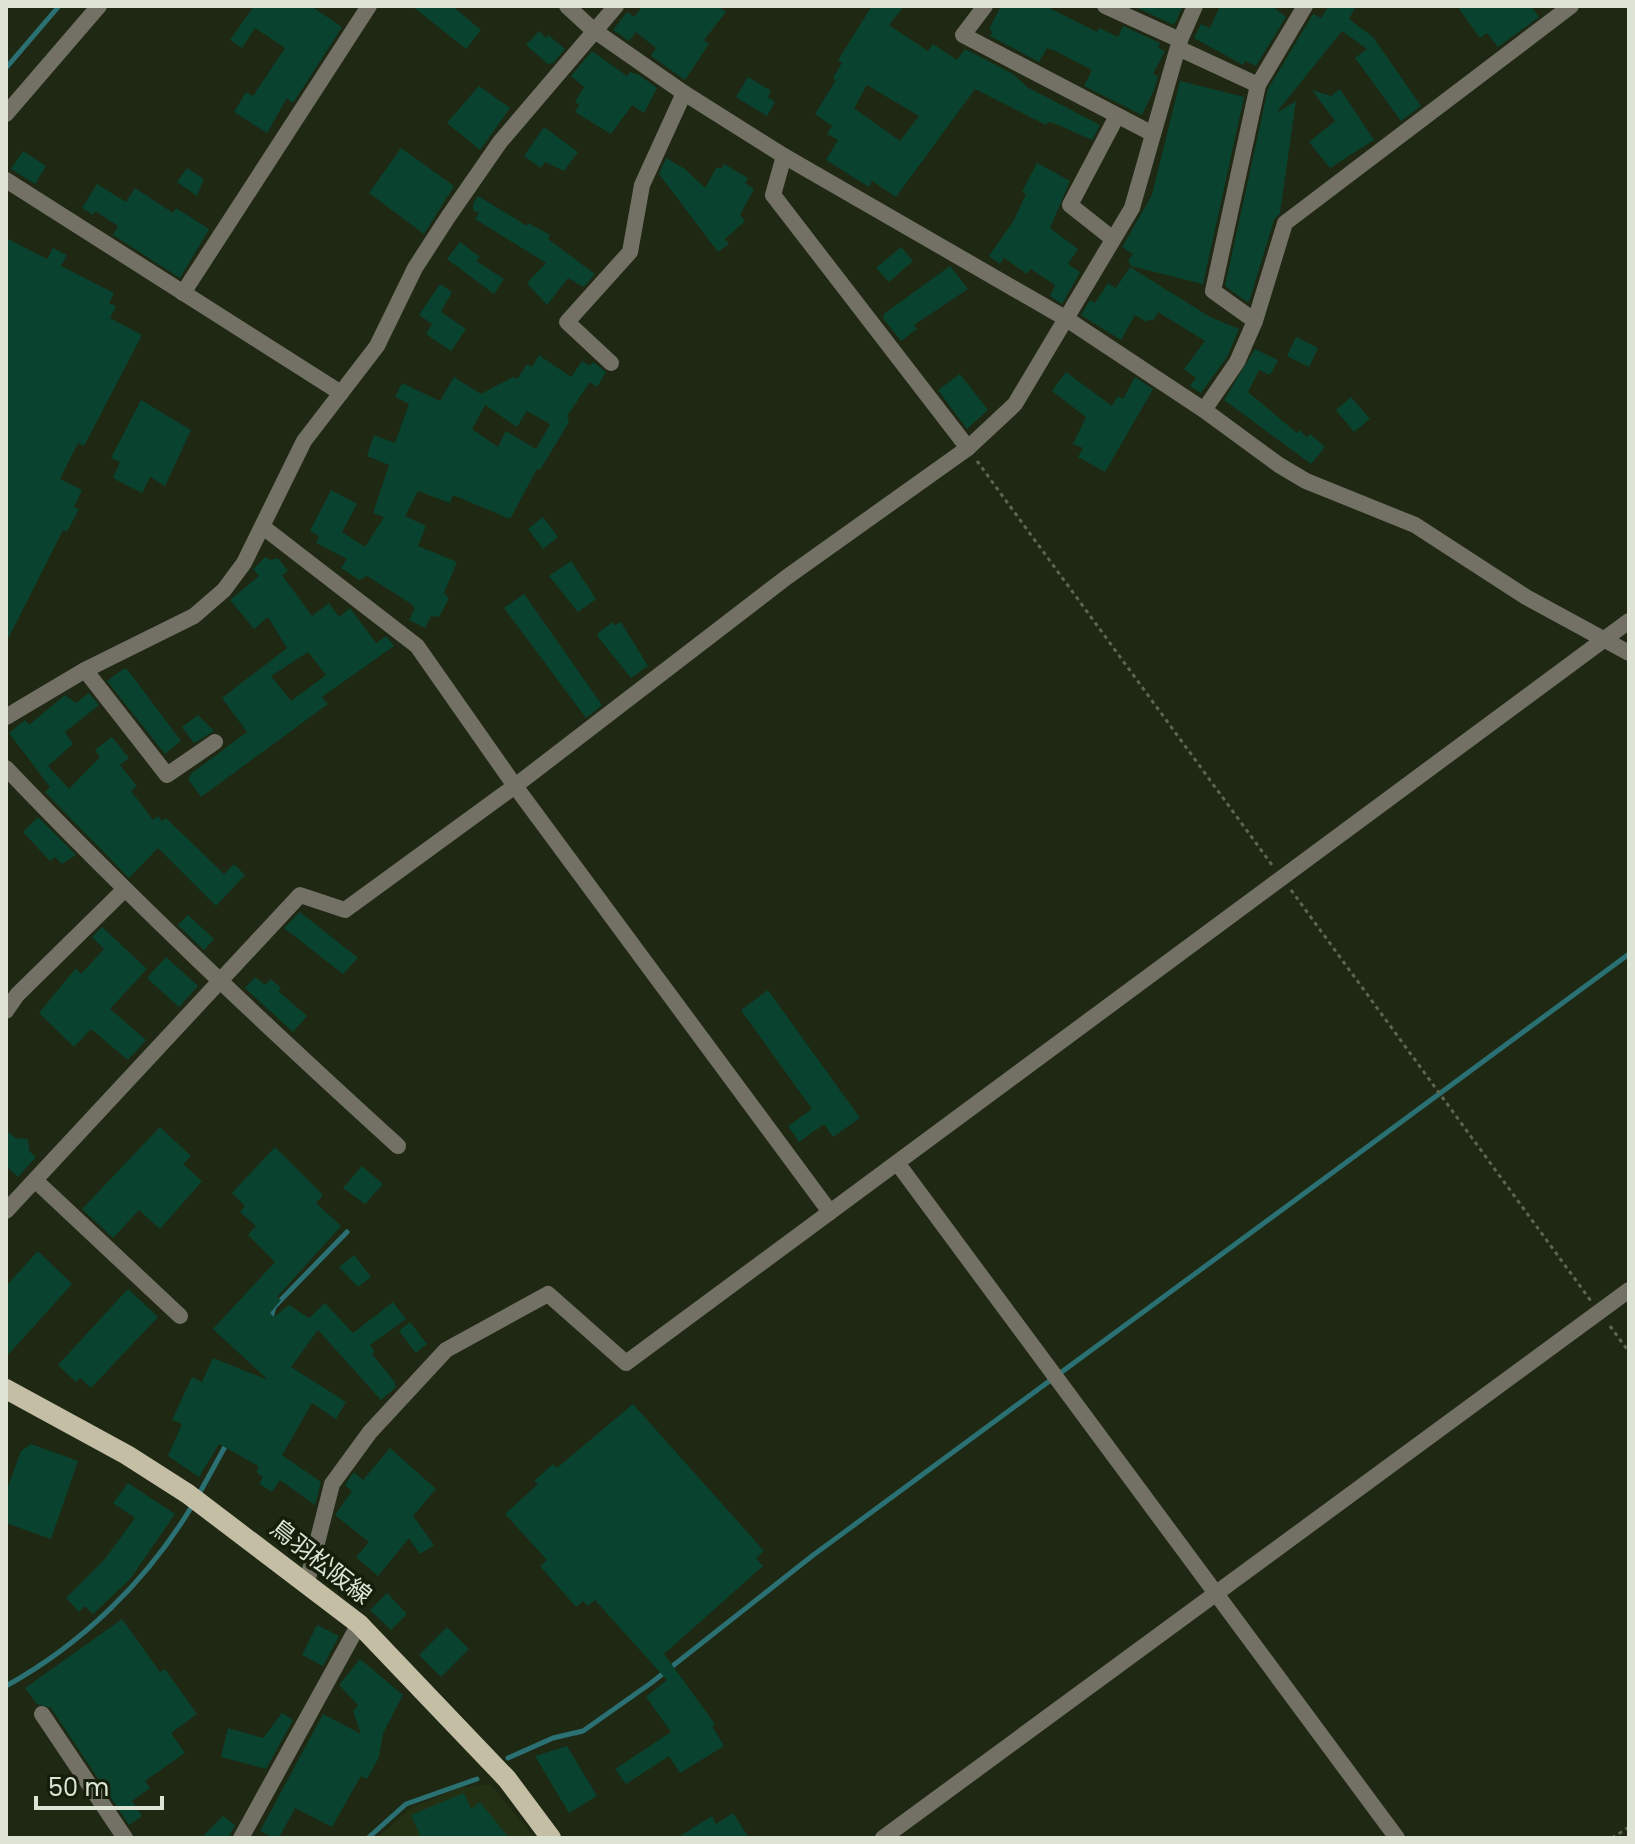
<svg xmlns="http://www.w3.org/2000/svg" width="1635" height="1844" viewBox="0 0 1635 1844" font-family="Poppins,'Noto Sans JP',sans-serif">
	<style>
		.built { fill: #233014 }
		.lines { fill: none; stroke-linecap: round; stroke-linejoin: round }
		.stream { stroke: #2b7072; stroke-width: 5 }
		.building { fill: #09432f; fill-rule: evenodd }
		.path { stroke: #5d6653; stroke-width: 3; stroke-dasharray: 4 4; stroke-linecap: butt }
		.minor { stroke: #737065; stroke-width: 16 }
		.major { stroke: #c4bea5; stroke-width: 20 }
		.labels { text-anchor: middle; stroke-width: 7; stroke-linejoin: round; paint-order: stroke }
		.street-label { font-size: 24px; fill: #dde4d6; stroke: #151e09 }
	</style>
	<rect width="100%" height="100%" fill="#1e2813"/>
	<polygon class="built" points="490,1784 535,1838 377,1838 411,1808 459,1788"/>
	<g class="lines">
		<g class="stream">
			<polyline points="6,68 59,6"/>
			<polyline points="270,1321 274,1307 347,1232"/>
			<polyline points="199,1494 227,1443"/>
			<path d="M6,1686C82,1644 147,1581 192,1506"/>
			<polyline points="508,1758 553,1738 583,1731 651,1683 812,1556 1629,954"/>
			<polyline points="368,1838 406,1804 477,1779"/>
		</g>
	</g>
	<g class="building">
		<polygon points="254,6 311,6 342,27 293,103 287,98 267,133 234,112 246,92 253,96 285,48 255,28 242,48 230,40"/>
		<polygon points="412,6 452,6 481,30 466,49"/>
		<polygon points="643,6 718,6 726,12 704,40 709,44 685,80 651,56 656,48 636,32 629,41 613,30 627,12 634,17"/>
		<path d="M872,6H904L889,25L928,51L933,44L957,60L965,49L1013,74L1027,87L1100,125L1092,140L1056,124L1048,122L1046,125L975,89L896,197L872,181L869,187L826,160L838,140L827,134L832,126L815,114L836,80L833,78L842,63L838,60ZM867,85L919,116L900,141L854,108Z"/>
		<polygon points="1001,6 1045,6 1097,32 1099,28 1118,37 1123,26 1160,43 1158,48 1165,51 1153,74 1158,76 1154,90 1142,115 1084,86 1092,70 1055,51 1047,48 1039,62 990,36 993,31 989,29"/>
		<polygon points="1133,6 1183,6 1174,25"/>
		<polygon points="1220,6 1272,6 1286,17 1256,66 1245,61 1243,65 1194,38 1201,24 1210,28"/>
		<polygon points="1329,6 1356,6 1349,19 1373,37 1421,106 1401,121 1355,58 1367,49 1342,31 1276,113 1296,101 1280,213 1274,220 1249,302 1246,301 1225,286 1268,89 1313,14 1321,18"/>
		<polygon points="1457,6 1531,6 1539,17 1498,47 1487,33 1480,38"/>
		<polygon points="539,31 546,38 548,35 565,49 553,63 548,64 526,45"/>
		<polygon points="592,51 627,76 630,72 639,75 657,88 644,113 632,105 611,134 575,112 579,105 575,102 584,87 571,76"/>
		<polygon points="748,77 771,91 768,97 775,102 767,116 736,97"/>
		<polygon points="1180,81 1244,97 1203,284 1131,266 1128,261 1133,254 1122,247 1152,195"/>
		<polygon points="479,86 510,108 480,150 447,123"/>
		<polygon points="1340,89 1374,140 1330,168 1309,142 1335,121 1312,90 1331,96"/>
		<polygon points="544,127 578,152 564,171 545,162 541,168 524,156"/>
		<polygon points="401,148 454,186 424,234 369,193"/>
		<polygon points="23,151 46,166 35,184 11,169"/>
		<polygon points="666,158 685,169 705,188 717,167 721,169 724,164 748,178 745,183 754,189 740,215 745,221 725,239 729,244 718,252 659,174"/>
		<polygon points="1037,163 1070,181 1050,228 1078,249 1068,264 1080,272 1062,304 1050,296 1055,285 1031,269 1027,274 1004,258 1000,264 989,256 1014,220 1026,194 1022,192"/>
		<polygon points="187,168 204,179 197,196 177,182"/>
		<polygon points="97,184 126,202 135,188 173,213 176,208 209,229 180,278 113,235 118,226 95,211 93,215 82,208"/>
		<polygon points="478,196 527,226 528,223 550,235 548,239 595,274 584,287 568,278 547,305 527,283 546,263 475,219 479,213 473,210 473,204"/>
		<polygon points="6,238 47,259 53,248 67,255 61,266 114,293 109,303 116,306 110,318 142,335 84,446 78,443 60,479 82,490 74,507 79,509 67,532 63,530 6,643"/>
		<polygon points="460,242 480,257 476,261 504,279 494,294 447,259"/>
		<polygon points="901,247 913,261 889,282 876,268"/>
		<polygon points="950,266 968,289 914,325 917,329 901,341 883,318 885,313"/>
		<polygon points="1130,267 1210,317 1239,329 1227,357 1201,393 1190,386 1196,378 1184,369 1205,341 1158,312 1153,321 1149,319 1147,322 1135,315 1121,340 1081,315 1090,300 1095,303 1108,283 1115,288 1118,285"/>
		<polygon points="440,284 452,292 441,312 466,329 451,351 426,334 432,324 419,315"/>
		<polygon points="1296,337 1318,348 1309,367 1287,356"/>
		<polygon points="1255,349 1278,360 1270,375 1259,370 1248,392 1297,433 1299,430 1307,437 1310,434 1325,447 1311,464 1224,400"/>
		<path d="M539,355L571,377L582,361L590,366L593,362L606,372L597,387L590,382L567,416L569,422L540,470L537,469L510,519L453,495L450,503L418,491L405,516L426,526L418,546L457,562L444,593L449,598L439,617L431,616L425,628L409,620L415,608L410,603L367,576L359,580L341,568L347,559L316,543L319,536L310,531L331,490L357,504L342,532L365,547L384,517L373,513L389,465L367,456L374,435L395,443L409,404L395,397L402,383L440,401L454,377L481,394L513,377L517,379L527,364L532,367ZM485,405L517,427L527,411L550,424L536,449L506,431L498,447L472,429Z"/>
		<polygon points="1066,372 1112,406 1118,396 1123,399 1135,377 1153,389 1105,472 1078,457 1083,448 1073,444 1086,417 1052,391"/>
		<polygon points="960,374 988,410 967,429 938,390"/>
		<polygon points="1351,397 1370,419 1354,432 1336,410"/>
		<polygon points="141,400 191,430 165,486 150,477 142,493 113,478 120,462 111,458"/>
		<polygon points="543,517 558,537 543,549 528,529"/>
		<path d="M265,557L271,560L278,558L288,571L282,575L312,616L329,603L339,617L350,608L376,643L386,636L394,646L322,697L328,704L201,797L188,779L192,773L247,732L222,698L287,648L268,617L254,629L230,600L259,576L253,569ZM308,652L326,675L291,701L271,676Z"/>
		<polygon points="571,561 596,599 578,612 549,576"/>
		<polygon points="524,594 602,705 586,718 504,608"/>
		<polygon points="613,622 615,625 621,622 648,666 631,678 598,637 598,633"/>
		<polygon points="123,669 127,669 181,741 165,754 107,681"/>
		<polygon points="89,693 99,705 65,732 73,744 48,766 69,789 100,757 95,750 112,737 129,758 120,765 137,786 131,791 153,820 158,816 162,821 166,818 224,874 234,864 245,875 216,906 158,848 129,878 45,792 50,787 9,733 25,720 29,725 65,695 76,703"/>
		<polygon points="198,715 214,731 194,743 182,727"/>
		<polygon points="38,817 76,855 62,864 55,857 50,861 23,832"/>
		<polygon points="300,912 358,958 343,974 284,928"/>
		<polygon points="188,915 214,939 204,950 178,925"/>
		<polygon points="102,927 147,969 110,1009 146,1040 128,1060 91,1029 74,1047 39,1013 76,968 81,974 104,949 92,937"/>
		<polygon points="166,957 198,986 179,1007 147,978"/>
		<polygon points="255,977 265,985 271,979 281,988 278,991 307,1016 293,1032 245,988"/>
		<polygon points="768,990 860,1118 833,1137 824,1124 799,1142 788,1126 812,1109 741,1010"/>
		<polygon points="160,1127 191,1156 183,1164 202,1181 160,1229 139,1210 113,1238 82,1209"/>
		<polygon points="6,1130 15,1138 28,1139 29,1151 36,1157 18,1177 6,1166"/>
		<polygon points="275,1147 323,1195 316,1203 341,1226 277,1297 281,1300 270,1313 274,1317 289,1305 309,1318 325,1303 353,1333 393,1302 406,1319 370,1345 375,1352 372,1354 395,1382 396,1387 381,1400 318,1330 291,1367 346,1402 336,1419 312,1403 282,1455 321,1482 315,1505 280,1480 272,1492 259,1484 263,1477 257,1473 258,1466 219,1444 199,1477 168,1456 182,1424 172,1420 192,1377 202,1382 213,1358 268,1380 213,1329 275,1262 248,1235 256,1226 240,1212 245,1206 232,1193"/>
		<polygon points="362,1166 383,1184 365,1204 343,1188"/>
		<polygon points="38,1251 72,1284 6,1357 6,1286"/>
		<polygon points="354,1255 371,1277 358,1287 339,1267"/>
		<polygon points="128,1289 158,1317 91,1388 80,1378 76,1382 58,1365"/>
		<polygon points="410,1322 427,1344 416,1353 399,1331"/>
		<polygon points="633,1404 764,1551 756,1558 763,1566 664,1654 715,1724 712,1726 724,1746 680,1773 669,1756 626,1784 615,1769 671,1732 646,1697 667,1680 595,1600 588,1606 583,1601 576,1607 540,1566 547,1560 505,1514 538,1484 534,1481 553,1464 557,1468"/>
		<polygon points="31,1444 78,1461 51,1539 6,1523 6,1492 21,1451"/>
		<polygon points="390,1448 436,1489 413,1516 434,1545 420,1554 409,1538 378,1576 356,1557 369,1542 335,1515 352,1491 345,1485 354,1472 363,1480"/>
		<polygon points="128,1483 175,1514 130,1579 93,1614 85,1606 79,1612 66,1598 105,1559 135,1518 113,1503"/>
		<polygon points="387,1593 407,1614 391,1630 370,1610"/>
		<polygon points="122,1619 160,1672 165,1669 197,1714 171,1733 185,1753 145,1781 150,1788 132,1801 142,1816 129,1825 51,1708 37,1704 25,1688"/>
		<polygon points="317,1625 339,1636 323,1666 302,1655"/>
		<polygon points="447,1627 469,1649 441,1677 419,1655"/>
		<polygon points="360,1659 403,1695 383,1733 379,1757 367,1779 361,1776 332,1827 295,1808 279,1838 273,1838 260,1831 323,1714 361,1734 353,1711 358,1705 339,1685"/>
		<polygon points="282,1713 293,1720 266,1769 221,1757 228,1728 263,1738"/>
		<polygon points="567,1746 597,1796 569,1813 535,1756"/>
		<polygon points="464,1793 471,1809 480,1802 509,1838 421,1838 411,1815"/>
		<polygon points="733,1813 749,1838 677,1838 712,1816 716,1824"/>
		<polygon points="223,1816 235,1825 228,1838 201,1838"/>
	</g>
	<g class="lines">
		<g class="path">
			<polyline points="977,461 1272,865"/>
			<polyline points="1291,890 1591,1301"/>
			<polyline points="1610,1326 1629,1352"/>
			<polyline points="1612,1838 1629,1827"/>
		</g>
		<g class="minor">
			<polyline points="567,6 592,29 684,93 784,156 1065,318 1204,410 1279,465 1306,481 1415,525 1526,597 1629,653"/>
			<polyline points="985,6 963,35 1153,134"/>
			<polyline points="1180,40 1195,6"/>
			<polyline points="1178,48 1258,85 1213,291 1255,321"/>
			<polyline points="1258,85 1305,6"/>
			<polyline points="6,114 99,6"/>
			<polyline points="784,156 773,195 968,448"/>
			<polyline points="6,180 341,393"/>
			<polyline points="1113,239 1070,205 1117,116"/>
			<polyline points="183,293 369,6"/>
			<polyline points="611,363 567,322 630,252 642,185 684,93"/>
			<polyline points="1204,410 1237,362 1255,321 1285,223 1571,6"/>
			<polyline points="263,527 417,646 515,786 830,1212"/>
			<polyline points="85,670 167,775 215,742"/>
			<polyline points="6,717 85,670 194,616 224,590 244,563 304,441 377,346 415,268 448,217 500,142 616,6"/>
			<path d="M6,768C132,900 263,1023 398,1146"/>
			<polyline points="6,1011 17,995 123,891"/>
			<polyline points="898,1164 1397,1838"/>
			<polyline points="36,1181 180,1316"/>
			<polyline points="6,1211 300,895 345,910 515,786 787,577 968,448 1015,404 1132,208 1180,40 1105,6"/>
			<polyline points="307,1582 332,1484 370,1432 446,1350 548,1294 626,1363 1629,621"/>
			<polyline points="42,1714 125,1838"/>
			<polyline points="241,1838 359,1624"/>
			<polyline points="883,1838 1629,1290"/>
		</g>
		<polyline class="major" points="6,1389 127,1455 188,1494 359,1624 507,1779 551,1838"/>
	</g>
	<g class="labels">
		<g class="street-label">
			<text transform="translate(321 1562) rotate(38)" y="8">鳥羽松阪線</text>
		</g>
	</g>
	<rect width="1635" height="1844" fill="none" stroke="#dde4d6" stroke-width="16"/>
	<path d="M36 1796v12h126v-12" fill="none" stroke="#dde4d6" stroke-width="4"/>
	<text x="48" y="1796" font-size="24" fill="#dde4d6" stroke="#151e09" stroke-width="6" paint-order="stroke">50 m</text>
</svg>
